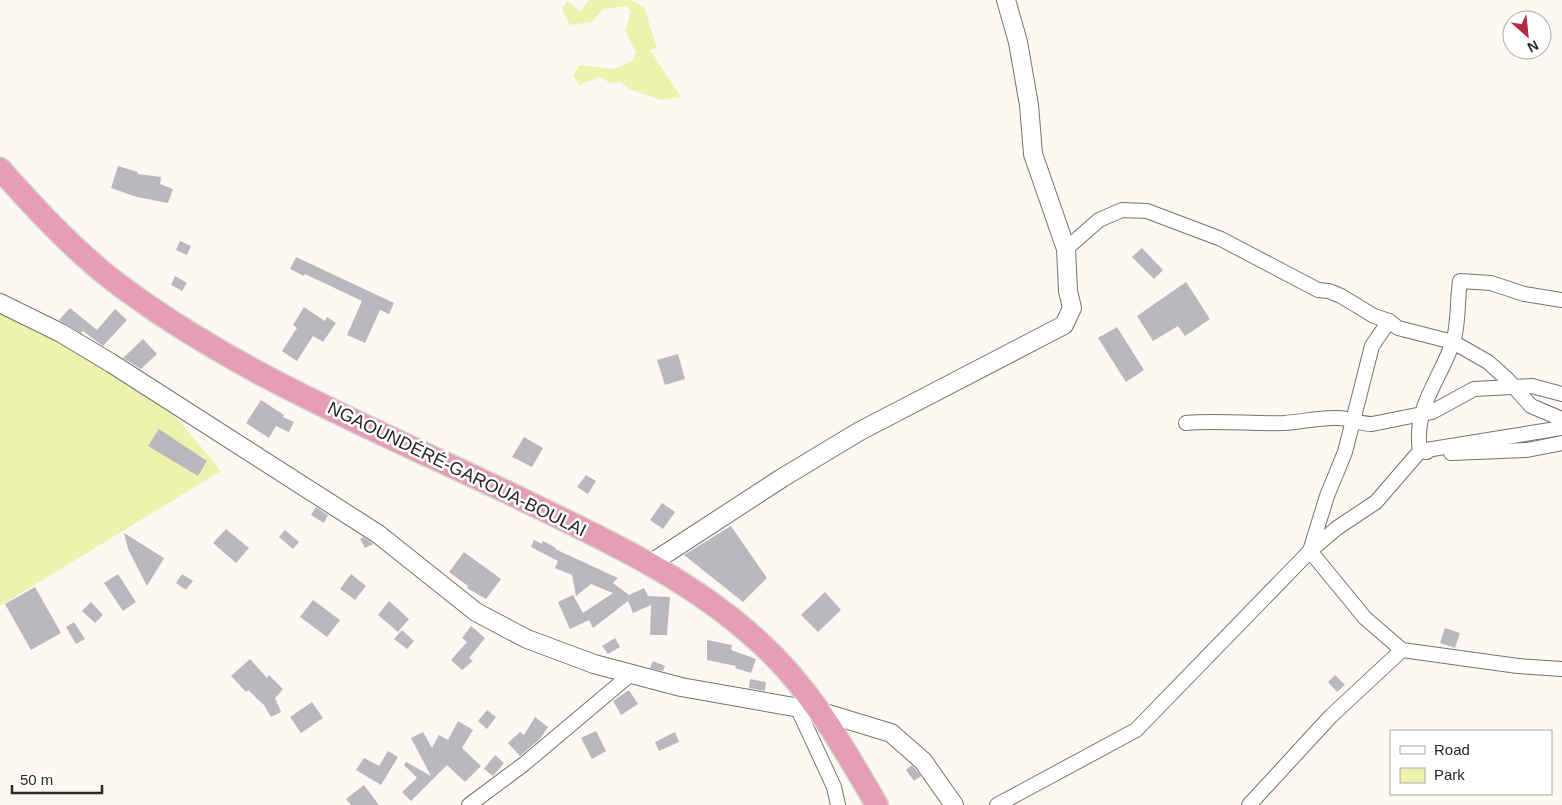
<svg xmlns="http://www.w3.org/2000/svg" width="1562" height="805" viewBox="0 0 1562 805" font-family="Helvetica,sans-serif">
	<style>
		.green { fill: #ecf3af }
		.building { fill: #bab8be }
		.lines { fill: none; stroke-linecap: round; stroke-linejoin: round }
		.minor-casing { stroke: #76736d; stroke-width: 16 }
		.tertiary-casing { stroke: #76736d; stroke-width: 20 }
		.trunk-casing { stroke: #d8d8d8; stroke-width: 25 }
		.minor { stroke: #fff; stroke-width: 14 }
		.tertiary { stroke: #fff; stroke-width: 18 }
		.trunk { stroke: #e69eb4; stroke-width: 22 }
		.labels { text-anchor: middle; stroke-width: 5; stroke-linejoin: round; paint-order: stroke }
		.street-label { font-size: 18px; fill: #292825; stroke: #fff }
	</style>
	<rect width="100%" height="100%" fill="#fcf9f2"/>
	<g class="green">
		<polygon points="589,0 631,0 644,7 657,48 650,50 681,97 661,100 629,89 621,82 611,83 599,77 579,85 573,75 580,65 614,69 632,61 636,52 625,31 631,12 627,6 604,9 591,22 570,25 562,9 567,1 580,11"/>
		<polygon points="0,307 86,344 177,418 221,471 0,606"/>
	</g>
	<g class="building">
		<polygon points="118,166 138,172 137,174 161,177 160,184 173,189 168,203 137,197 111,188"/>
		<polygon points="180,241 191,246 187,255 176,250"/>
		<polygon points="1142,248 1163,270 1154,279 1132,257"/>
		<polygon points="296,257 394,303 389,314 380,310 365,343 347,335 362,301 305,274 304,276 290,269"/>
		<polygon points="175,276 187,283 182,291 171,285"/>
		<polygon points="1186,282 1210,319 1185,336 1178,326 1153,341 1137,316"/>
		<polygon points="304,307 325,321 327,317 336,323 323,342 313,336 297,361 282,351 297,328 293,325"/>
		<polygon points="70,308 97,330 115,309 127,320 103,346 83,331 81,333 59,320"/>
		<polygon points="1117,327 1144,370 1126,382 1098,338"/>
		<polygon points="143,339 157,354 141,369 123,358"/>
		<polygon points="678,354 685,379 665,385 657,360"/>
		<polygon points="261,400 284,415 283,417 294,422 289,432 276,426 269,438 246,423"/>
		<polygon points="159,429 207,461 198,476 148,446"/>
		<polygon points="524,437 543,448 532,467 512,457"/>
		<polygon points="586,475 596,481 588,494 577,487"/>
		<polygon points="662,503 675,512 663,529 650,520"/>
		<polygon points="316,507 328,515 324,523 311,515"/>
		<polygon points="731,526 767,578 743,602 684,555"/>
		<polygon points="226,529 249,548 236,563 213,543"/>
		<polygon points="285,530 299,542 293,549 279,537"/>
		<polygon points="124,533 164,558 147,586 128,549"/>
		<polygon points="363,537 372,543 373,544 365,548 360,539"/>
		<polygon points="534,540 542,544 543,541 556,548 555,549 618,578 613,583 629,595 644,588 648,596 670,597 667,635 650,635 651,605 633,613 628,601 593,628 589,620 570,629 558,602 573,595 583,613 613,593 591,584 576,596 572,575 555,568 558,561 531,547"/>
		<polygon points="464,552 501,579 486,599 467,588 468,586 449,572"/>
		<polygon points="118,574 136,602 123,611 104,583"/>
		<polygon points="182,574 193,581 186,590 176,583"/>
		<polygon points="351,574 366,586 355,600 340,589"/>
		<polygon points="35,587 61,633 31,650 5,604"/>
		<polygon points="825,592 841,610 818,632 801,615"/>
		<polygon points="313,600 340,620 327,637 300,617"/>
		<polygon points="389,601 409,619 398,632 378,615"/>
		<polygon points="91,602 103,615 95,623 82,611"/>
		<polygon points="74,622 85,639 76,644 66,627"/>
		<polygon points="471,626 485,638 469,658 473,661 462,670 451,660 467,642 462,638"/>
		<polygon points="1445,628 1460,633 1455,648 1440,643"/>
		<polygon points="402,630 414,641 407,649 394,639"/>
		<polygon points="615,638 620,647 608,654 602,646"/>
		<polygon points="707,640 732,645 731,650 756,659 751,673 735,668 736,666 707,660"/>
		<polygon points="250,659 267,678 269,675 283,689 275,698 281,712 271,717 264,705 248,690 246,692 231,676"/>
		<polygon points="653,661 665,666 663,671 650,668"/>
		<polygon points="1335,675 1345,685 1337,692 1328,682"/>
		<polygon points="750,679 766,682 765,691 749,688"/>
		<polygon points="629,690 638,704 621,715 613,701"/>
		<polygon points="312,702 323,718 301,733 290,717"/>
		<polygon points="487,710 496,717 487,729 478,721"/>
		<polygon points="535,717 548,727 540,739 520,756 508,743 520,732 524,735"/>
		<polygon points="458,721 473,730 462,748 481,766 465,782 447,765 411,801 402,792 417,778 404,765 406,762 431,776 411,738 423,732 432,748 439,735 448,740"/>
		<polygon points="596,731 606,751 592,759 581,738"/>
		<polygon points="675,732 679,742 659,751 655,742"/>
		<polygon points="388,751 398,757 381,785 356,770 364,758 379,766"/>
		<polygon points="495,755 504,763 493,776 484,769"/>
		<polygon points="912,765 921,776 914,781 906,770"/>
		<polygon points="364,785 379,805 351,805 346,799"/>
	</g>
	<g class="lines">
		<g class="minor-casing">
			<g id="minor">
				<polyline points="1066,249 1099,220 1122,210 1147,211 1221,239 1318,290 1329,291 1341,296 1374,316 1389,321 1398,328 1453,342 1488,362 1508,380 1531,406 1562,419"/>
				<polyline points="1389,321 1372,346 1345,452 1327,496 1310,551 1365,618 1402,650 1518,666 1562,669"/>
				<path d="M1186,423C1219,420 1251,424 1284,423C1302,422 1319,417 1338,418C1350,418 1359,424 1372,424L1432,412L1474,389L1532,386L1562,394"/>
				<path d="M1427,452L1420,451C1413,408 1439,382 1453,342C1459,324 1457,300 1460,281L1491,283L1524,294L1562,300"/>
				<polyline points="1451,453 1527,450 1562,443"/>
				<polyline points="797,707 834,787 838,805"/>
				<polyline points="469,805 524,764 631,674"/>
				<polyline points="997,805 1136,730 1310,551 1337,528 1376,502 1420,451 1562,428"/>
				<polyline points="1249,805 1331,716 1402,650"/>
			</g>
		</g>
		<g class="tertiary-casing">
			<g id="tertiary">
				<polyline points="0,303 61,333 111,363 378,534 476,612 527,639 594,664 681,687 822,712 891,733 923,761 954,805"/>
				<polyline points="650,564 782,478 860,431 1064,325 1072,308 1068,291 1066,249 1033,154 1029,105 1018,42 1006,0"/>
			</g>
		</g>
		<g class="trunk-casing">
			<path id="trunk" d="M0,169C34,207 70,246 110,278C232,372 377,430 515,496C599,537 687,576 757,640C810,687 842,745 877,805"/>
		</g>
		<use href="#minor" class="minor"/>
		<use href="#tertiary" class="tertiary"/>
		<use href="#trunk" class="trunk"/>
	</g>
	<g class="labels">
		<g class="street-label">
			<text transform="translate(457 469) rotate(26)" y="6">NGAOUNDÉRÉ-GAROUA-BOULAI</text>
		</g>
	</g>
	<rect x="1390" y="730" width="162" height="65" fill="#ffffff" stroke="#a9a9a8"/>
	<rect x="1400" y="746" width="25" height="8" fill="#ffffff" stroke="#a9a9a8"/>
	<text x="1434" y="755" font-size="15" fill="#292825">Road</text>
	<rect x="1400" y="768" width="25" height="15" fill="#ecf3af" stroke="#a9a9a8"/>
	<text x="1434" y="780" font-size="15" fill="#292825">Park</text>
	<g transform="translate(1527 35) rotate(153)"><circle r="24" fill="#ffffff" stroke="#a9a9a8"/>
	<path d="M0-4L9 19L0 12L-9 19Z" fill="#b92842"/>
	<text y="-8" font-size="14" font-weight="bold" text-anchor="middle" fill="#292825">N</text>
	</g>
	<path d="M12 785v8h90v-8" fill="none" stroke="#292825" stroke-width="2.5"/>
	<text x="20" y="785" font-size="15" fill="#292825" stroke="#ffffff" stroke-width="4" paint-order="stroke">50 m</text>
</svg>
